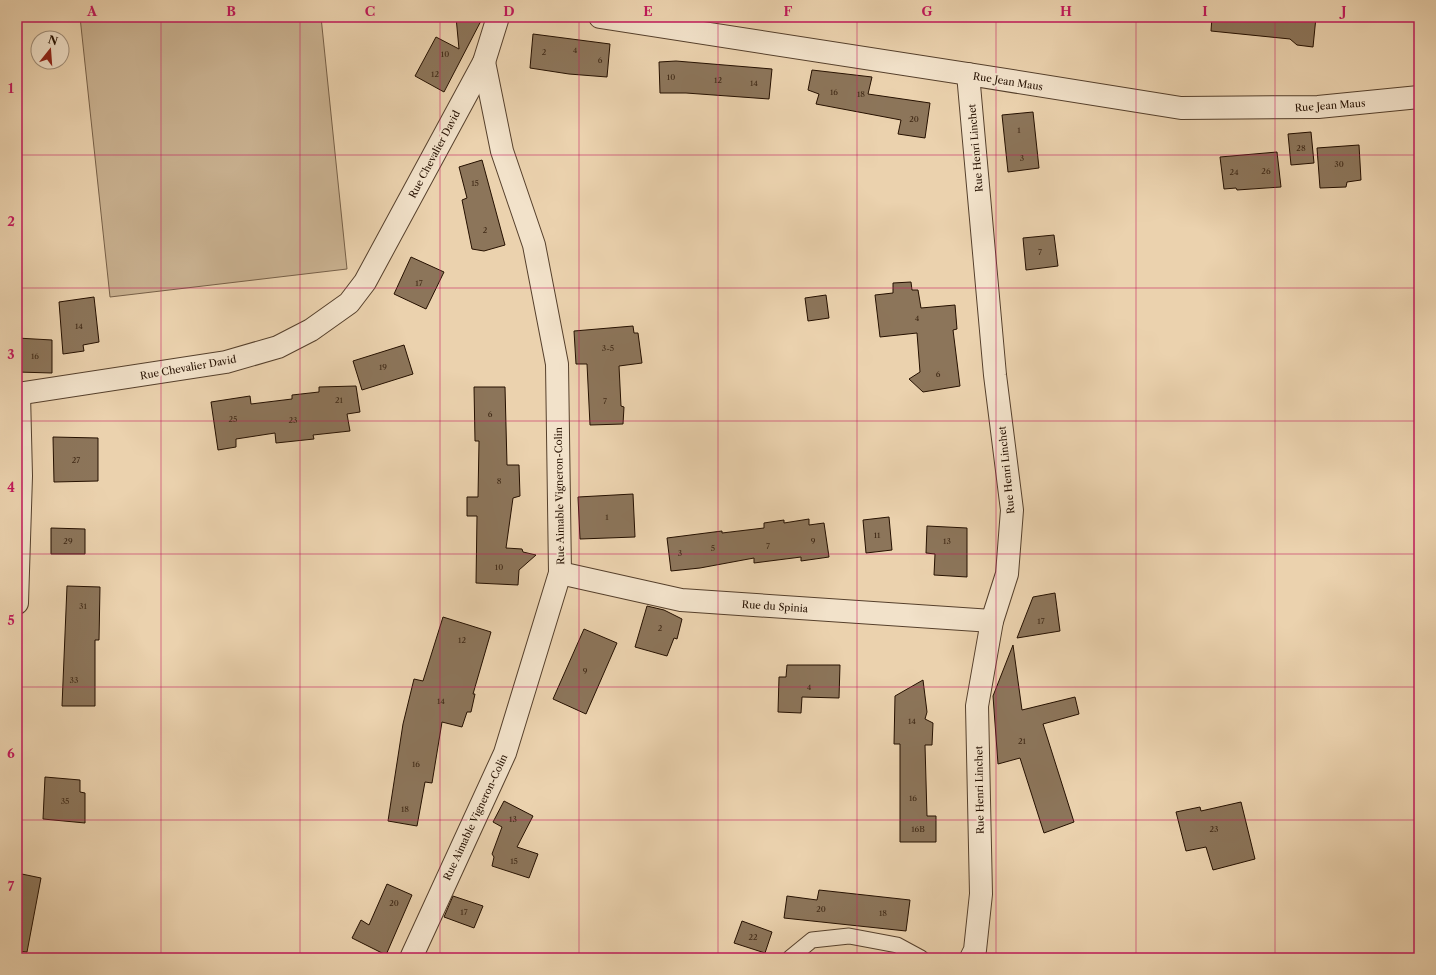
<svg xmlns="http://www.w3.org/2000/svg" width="1436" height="975" viewBox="0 0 1436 975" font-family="'Libre Caslon Text',serif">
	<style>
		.green { fill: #c9b190; stroke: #776048 }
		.building { fill: #8c755a; stroke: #251000 }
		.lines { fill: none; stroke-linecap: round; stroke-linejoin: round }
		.service-casing { stroke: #56402c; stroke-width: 17 }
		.minor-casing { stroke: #56402c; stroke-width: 24 }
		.tertiary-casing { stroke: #56402c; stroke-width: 24 }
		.service { stroke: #f2e2ca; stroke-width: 15 }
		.minor { stroke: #f2e2ca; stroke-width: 22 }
		.tertiary { stroke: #f2e2ca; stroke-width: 22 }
		.grid { fill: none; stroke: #c2185b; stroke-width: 1; stroke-opacity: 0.55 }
		.labels { text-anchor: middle; stroke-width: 4; stroke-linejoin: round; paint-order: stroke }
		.number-label { font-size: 8px; fill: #3f2916 }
		.street-label { font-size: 10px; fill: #251000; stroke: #f2e2ca }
		.neatline { fill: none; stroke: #c2185b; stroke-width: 1.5 }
		.grid-label { font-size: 13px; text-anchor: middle; font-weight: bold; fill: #c2185b }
	</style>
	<rect width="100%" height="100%" fill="#ebd2ae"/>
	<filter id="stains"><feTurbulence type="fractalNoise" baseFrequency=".005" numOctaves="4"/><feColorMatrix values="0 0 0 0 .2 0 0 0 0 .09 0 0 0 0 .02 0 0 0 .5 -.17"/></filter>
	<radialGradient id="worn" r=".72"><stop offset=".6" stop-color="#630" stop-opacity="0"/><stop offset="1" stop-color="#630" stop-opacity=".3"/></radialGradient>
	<polygon class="green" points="80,17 321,17 347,269 110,297"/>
	<g class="building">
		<polygon points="456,17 483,17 444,92 415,76 436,37 459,49"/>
		<polygon points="1212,17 1316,17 1313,47 1297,45 1290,39 1211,31"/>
		<polygon points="533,34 610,44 607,77 569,74 530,68"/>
		<polygon points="676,61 772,69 769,99 686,93 660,93 659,62"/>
		<polygon points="812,70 872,77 868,94 930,103 925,138 898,134 901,120 816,104 819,94 808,90"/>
		<polygon points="1033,112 1039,168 1008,172 1002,115"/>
		<polygon points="1311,132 1314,163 1291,165 1288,134"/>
		<polygon points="1359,145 1361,180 1347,182 1346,187 1320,188 1317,148"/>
		<polygon points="1277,152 1281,187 1237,190 1236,188 1224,189 1220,157"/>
		<polygon points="482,160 505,245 484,251 472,249 462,200 467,198 459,167"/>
		<polygon points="1054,235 1058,266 1026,270 1023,238"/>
		<polygon points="411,257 444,272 426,309 394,294"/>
		<polygon points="911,282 912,290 918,290 921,308 955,305 957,329 953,330 960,386 923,392 909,379 920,372 917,333 880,337 875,295 893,293 893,283"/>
		<polygon points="826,295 829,318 808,321 805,298"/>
		<polygon points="94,297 99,342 83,345 84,351 63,354 59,302"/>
		<polygon points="633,326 634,333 638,333 642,363 619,366 621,406 624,407 623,424 590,425 587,364 576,364 574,331"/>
		<polygon points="17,338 52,340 52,373 17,372"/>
		<polygon points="404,345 413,374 362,390 353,361"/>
		<polygon points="356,386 360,412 347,414 350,431 313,435 314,439 276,443 275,433 236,439 236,447 218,450 211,402 250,396 251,404 292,399 292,395 319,392 319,387"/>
		<polygon points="474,387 505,387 507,465 519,465 520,496 513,498 506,548 522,549 523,552 536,555 519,570 518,585 476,583 477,516 467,516 467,497 478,497 479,441 475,441"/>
		<polygon points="53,437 98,438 98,481 54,482"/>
		<polygon points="633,494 635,537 580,539 578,497"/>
		<polygon points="889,517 892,550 866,553 863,520"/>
		<polygon points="809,519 809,525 824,523 829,557 801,561 801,557 754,563 754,558 700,568 671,571 667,538 722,531 722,533 764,528 764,523 784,520 784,523"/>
		<polygon points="927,526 967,528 967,577 934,575 935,554 926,553"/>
		<polygon points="51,528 85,529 85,554 51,554"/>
		<polygon points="67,586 100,587 99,640 95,640 95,706 62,706"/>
		<polygon points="1055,593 1060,631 1017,638 1033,597"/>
		<polygon points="647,606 664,610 682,619 677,639 674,638 667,656 635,647"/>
		<polygon points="443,617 491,632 473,694 475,694 471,712 467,712 462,727 442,722 432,783 425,782 417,826 388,821 403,724 414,679 423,681"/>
		<polygon points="584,629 617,643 586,714 553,699"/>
		<polygon points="1013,645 1022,710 1075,697 1079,714 1043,724 1074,822 1044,833 1020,758 998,764 993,696"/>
		<polygon points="787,665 840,665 839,698 802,697 801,713 778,712 779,677 786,677"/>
		<polygon points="923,680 927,712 925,719 933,723 932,745 925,745 927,816 936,816 936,842 900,842 900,744 894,744 895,696"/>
		<polygon points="45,777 80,780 80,792 85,793 85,823 43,819"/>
		<polygon points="504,801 533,816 517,847 538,854 529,878 492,866 494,857 492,854 502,827 493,822"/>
		<polygon points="1241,802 1255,859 1213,870 1206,847 1186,851 1176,812 1200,807 1201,811"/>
		<polygon points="17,873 41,878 27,952 17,951"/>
		<polygon points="387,884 412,895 386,955 352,938 361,920 369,925"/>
		<polygon points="819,890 910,900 906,931 784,918 787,896 817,900"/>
		<polygon points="453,896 483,906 474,928 444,917"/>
		<polygon points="742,921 772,932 765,953 734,943"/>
	</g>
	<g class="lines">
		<g class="service-casing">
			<polyline id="service" points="790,958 812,940 849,936 897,945 921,958"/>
		</g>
		<g class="minor-casing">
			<g id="minor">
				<polyline points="600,17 968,74"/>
				<polyline points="17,394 226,362 278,347 311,330 349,303 365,282 484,62 498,17"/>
				<polyline points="560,573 681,600 992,621"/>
				<polyline points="17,603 21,476 19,394"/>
				<polyline points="411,958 505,753 560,573 557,364 534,245 502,151 484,62"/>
			</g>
		</g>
		<g class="tertiary-casing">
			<polyline id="tertiary" points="971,958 975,950 981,894 977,706 992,621 1007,574 1012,510 995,375 968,74 1181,108 1318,107 1419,97"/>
		</g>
		<use href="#service" class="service"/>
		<use href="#minor" class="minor"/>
		<use href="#tertiary" class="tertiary"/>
	</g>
	<path class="grid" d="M161,17V958M300,17V958M440,17V958M579,17V958M718,17V958M857,17V958M996,17V958M1136,17V958M1275,17V958M17,155H1419M17,288H1419M17,421H1419M17,554H1419M17,687H1419M17,820H1419"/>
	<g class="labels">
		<g class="number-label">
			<text x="575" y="53">4</text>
			<text x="544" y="55">2</text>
			<text x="445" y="57">10</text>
			<text x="600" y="63">6</text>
			<text x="435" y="77">12</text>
			<text x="671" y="80">10</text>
			<text x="718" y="83">12</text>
			<text x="754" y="86">14</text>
			<text x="834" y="95">16</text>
			<text x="861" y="97">18</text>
			<text x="914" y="122">20</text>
			<text x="1019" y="133">1</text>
			<text x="1301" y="151">28</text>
			<text x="1022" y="161">3</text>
			<text x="1339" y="167">30</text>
			<text x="1266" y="174">26</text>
			<text x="1234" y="175">24</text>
			<text x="475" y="186">15</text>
			<text x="485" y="233">2</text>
			<text x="1040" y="255">7</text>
			<text x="419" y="286">17</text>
			<text x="917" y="321">4</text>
			<text x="79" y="329">14</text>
			<text x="608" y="351">3-5</text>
			<text x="35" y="359">16</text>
			<text x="383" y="370">19</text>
			<text x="938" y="377">6</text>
			<text x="339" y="403">21</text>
			<text x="605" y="404">7</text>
			<text x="490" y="417">6</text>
			<text x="233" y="422">25</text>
			<text x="293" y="423">23</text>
			<text x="76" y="463">27</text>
			<text x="499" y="484">8</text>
			<text x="607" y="520">1</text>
			<text x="877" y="538">11</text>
			<text x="68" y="544">29</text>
			<text x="813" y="544">9</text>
			<text x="947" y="544">13</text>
			<text x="768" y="549">7</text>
			<text x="713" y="551">5</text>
			<text x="680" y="556">3</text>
			<text x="499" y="570">10</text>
			<text x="83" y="609">31</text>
			<text x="1041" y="624">17</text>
			<text x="660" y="631">2</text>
			<text x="462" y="643">12</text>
			<text x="585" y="674">9</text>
			<text x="74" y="683">33</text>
			<text x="809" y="690">4</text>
			<text x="441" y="704">14</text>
			<text x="912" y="724">14</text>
			<text x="1022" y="744">21</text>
			<text x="416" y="767">16</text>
			<text x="913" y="801">16</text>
			<text x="65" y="804">35</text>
			<text x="405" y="812">18</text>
			<text x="513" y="822">13</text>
			<text x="918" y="832">16B</text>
			<text x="1214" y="832">23</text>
			<text x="514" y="864">15</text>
			<text x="394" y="906">20</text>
			<text x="821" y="912">20</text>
			<text x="464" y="915">17</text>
			<text x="883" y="916">18</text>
			<text x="753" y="940">22</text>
		</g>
		<g class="street-label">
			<text transform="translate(1008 81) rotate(9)" y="4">Rue Jean Maus</text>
			<text transform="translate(1330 105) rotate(-4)" y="4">Rue Jean Maus</text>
			<text transform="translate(975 148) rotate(-95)" y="4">Rue Henri Linchet</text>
			<text transform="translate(434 154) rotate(-62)" y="4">Rue Chevalier David</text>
			<text transform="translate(188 367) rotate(-10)" y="4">Rue Chevalier David</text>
			<text transform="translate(1006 470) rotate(-96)" y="4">Rue Henri Linchet</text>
			<text transform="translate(559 496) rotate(-91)" y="4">Rue Aimable Vigneron-Colin</text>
			<text transform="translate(775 606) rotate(4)" y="4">Rue du Spinia</text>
			<text transform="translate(979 790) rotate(-91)" y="4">Rue Henri Linchet</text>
			<text transform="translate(475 817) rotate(-65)" y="4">Rue Aimable Vigneron-Colin</text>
		</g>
	</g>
	<rect width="1436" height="975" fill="none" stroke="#ebd2ae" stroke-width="44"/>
	<g transform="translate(50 50) rotate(17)"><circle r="19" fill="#f2e2ca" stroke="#a08e79"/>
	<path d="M0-3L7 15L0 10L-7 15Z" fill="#8f2418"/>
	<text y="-6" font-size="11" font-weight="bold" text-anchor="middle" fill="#251000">N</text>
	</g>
	<rect x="22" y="22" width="1392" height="931" class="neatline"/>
	<g class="grid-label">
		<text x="92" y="16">A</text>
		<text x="231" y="16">B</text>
		<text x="370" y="16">C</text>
		<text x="509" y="16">D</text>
		<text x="648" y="16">E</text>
		<text x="788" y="16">F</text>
		<text x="927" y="16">G</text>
		<text x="1066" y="16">H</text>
		<text x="1205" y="16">I</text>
		<text x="1344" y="16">J</text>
		<text x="11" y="93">1</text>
		<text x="11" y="226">2</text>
		<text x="11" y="359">3</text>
		<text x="11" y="492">4</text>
		<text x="11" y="625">5</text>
		<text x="11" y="758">6</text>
		<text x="11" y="891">7</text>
	</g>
	<rect width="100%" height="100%" filter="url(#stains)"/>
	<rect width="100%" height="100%" fill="url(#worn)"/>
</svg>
